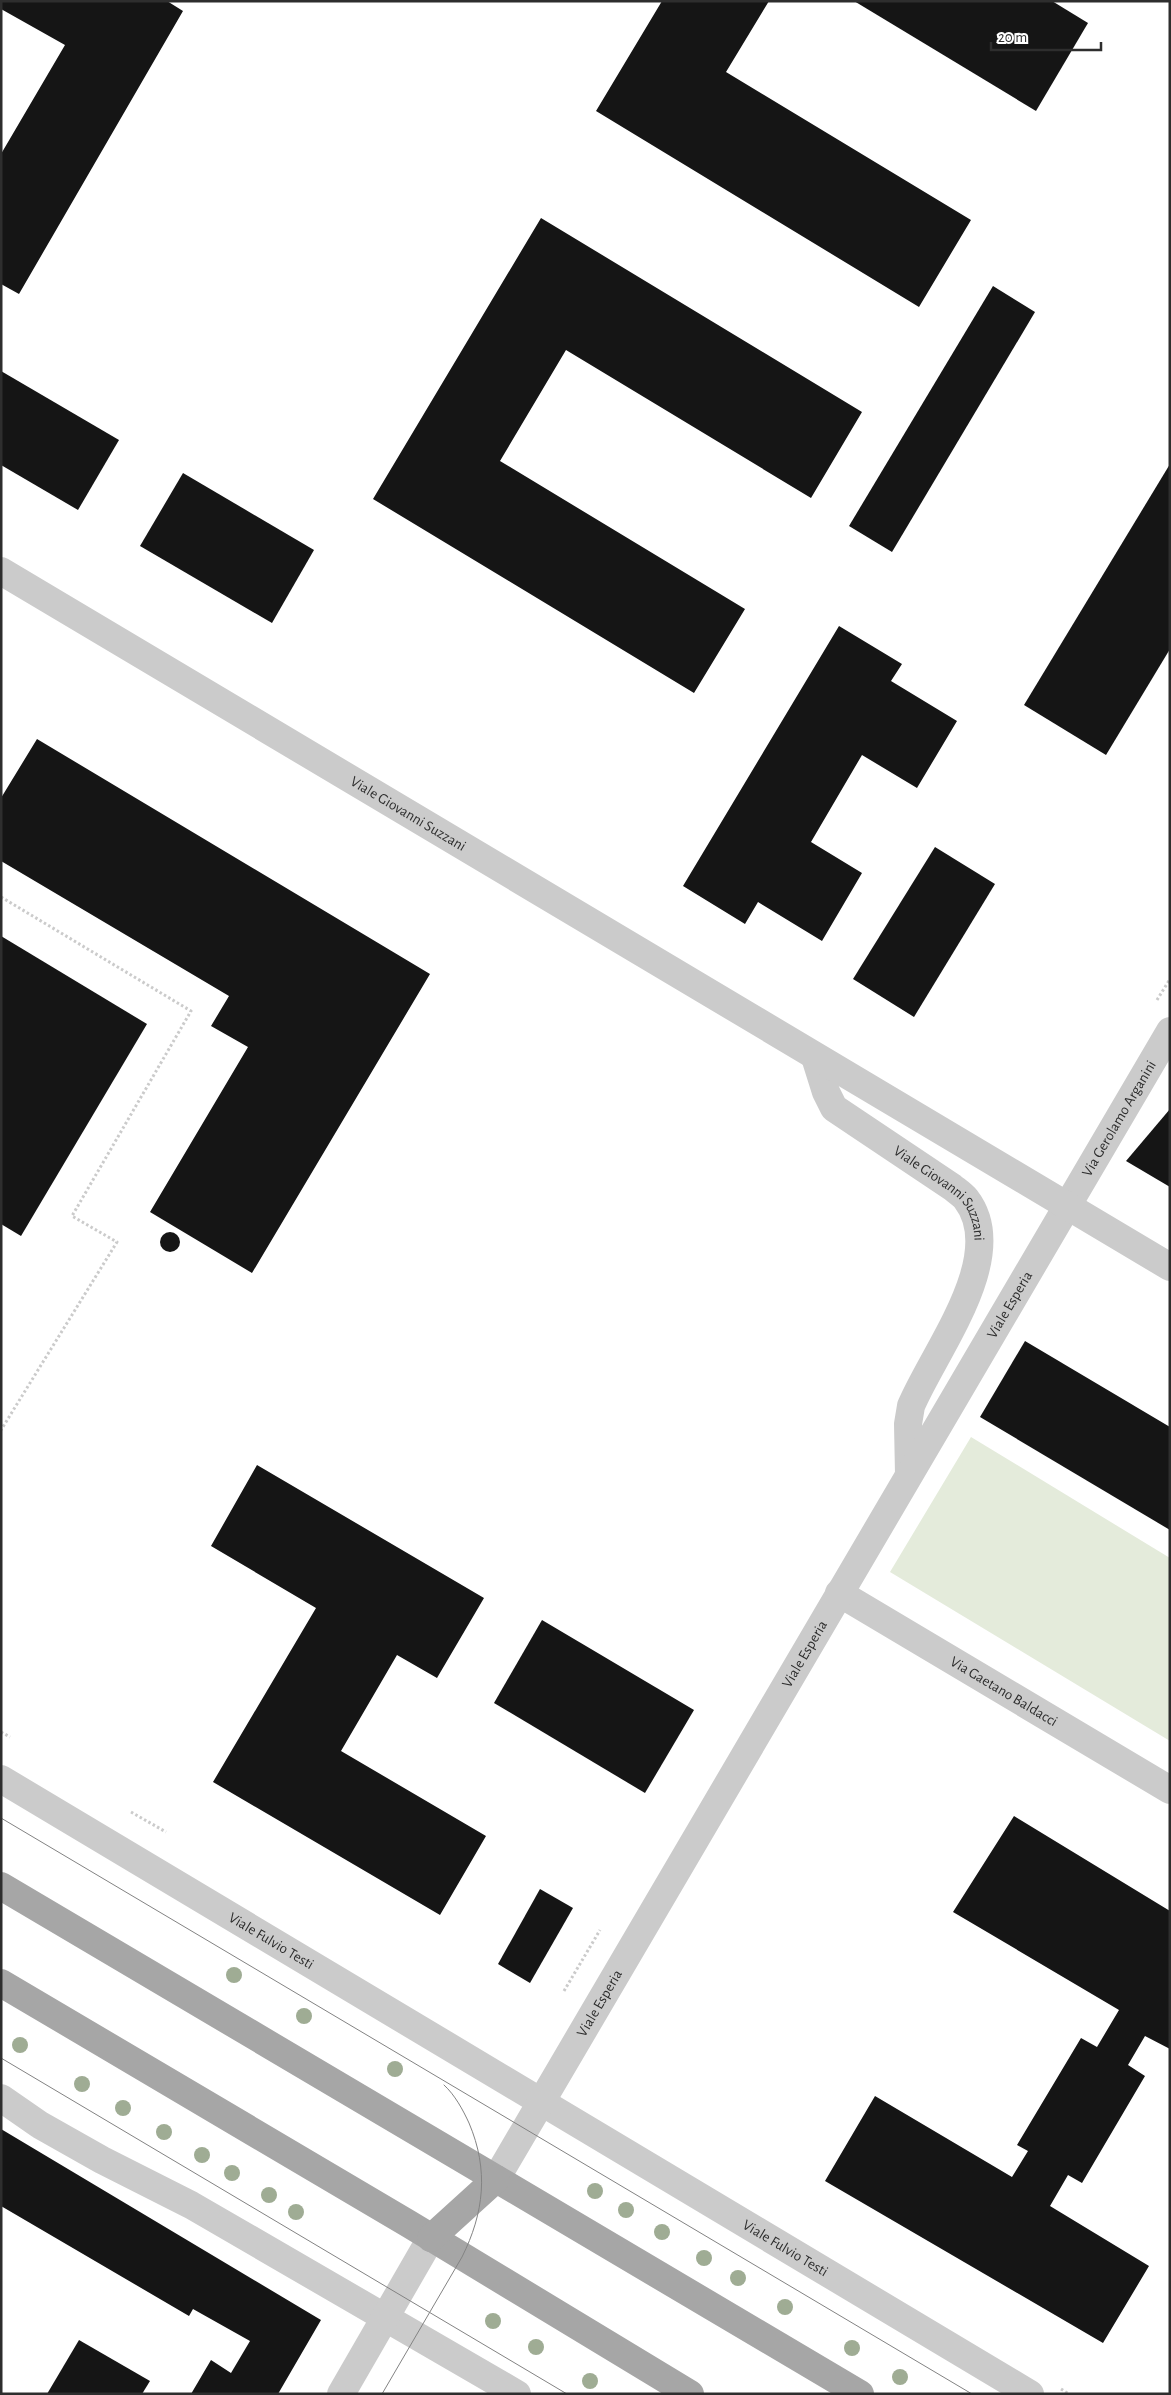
<svg xmlns="http://www.w3.org/2000/svg" width="1171" height="2395" viewBox="0 0 1171 2395" font-family="'Alegreya Sans',sans-serif">
	<style>
		.green { fill: #e4ebdb }
		.building { fill: #151515 }
		.lines { fill: none; stroke-linecap: round; stroke-linejoin: round }
		.path { stroke: #cbcbcb; stroke-width: 3; stroke-dasharray: 2.5 2.5; stroke-linecap: butt }
		.minor { stroke: #cbcbcb; stroke-width: 28 }
		.tertiary { stroke: #cbcbcb; stroke-width: 28 }
		.primary { stroke: #a6a6a6; stroke-width: 28 }
		.tram { stroke: #838383; stroke-width: 1 }
		.tree { fill: #9fac94 }
		.labels { text-anchor: middle; stroke-width: 5; stroke-linejoin: round; paint-order: stroke }
		.street-label { font-size: 15px; fill: #2e2e2e; stroke: #fff }
	</style>
	<rect width="100%" height="100%" fill="#fff"/>
	<polygon class="green" points="971,1437 1170,1558 1170,1741 890,1572"/>
	<g class="building">
		<polygon points="1,1 167,1 183,11 19,294 1,284 1,154 65,45 1,9"/>
		<polygon points="662,1 769,1 726,72 971,220 919,307 596,111"/>
		<polygon points="854,1 1052,1 1088,23 1036,111"/>
		<polygon points="541,218 862,412 811,498 566,350 500,461 745,609 694,693 373,499"/>
		<polygon points="993,286 1035,312 892,552 849,526"/>
		<polygon points="1,371 119,440 78,510 1,465"/>
		<polygon points="1170,464 1170,649 1106,755 1024,705"/>
		<polygon points="183,473 314,550 272,623 140,546"/>
		<polygon points="839,626 902,664 891,681 957,721 917,788 862,755 811,842 862,873 822,941 758,902 745,924 683,886"/>
		<polygon points="37,739 430,974 252,1273 150,1212 248,1047 211,1026 229,996 1,861 1,798"/>
		<polygon points="935,847 995,884 914,1017 853,979"/>
		<polygon points="1,936 147,1024 21,1236 1,1224"/>
		<polygon points="1170,1109 1170,1187 1126,1161"/>
		<circle cx="170" cy="1242" r="10"/>
		<polygon points="1025,1341 1170,1427 1170,1530 980,1417"/>
		<polygon points="257,1465 484,1598 437,1678 397,1655 341,1751 486,1836 440,1915 213,1782 316,1608 211,1546"/>
		<polygon points="542,1620 694,1710 645,1793 494,1703"/>
		<polygon points="1014,1816 1170,1911 1170,2049 1145,2036 1128,2065 1145,2076 1082,2183 1068,2175 1050,2206 1149,2266 1103,2343 825,2181 875,2096 1012,2177 1028,2151 1017,2145 1081,2038 1097,2047 1119,2010 953,1912"/>
		<polygon points="540,1889 573,1908 530,1983 498,1964"/>
		<polygon points="1,2129 321,2320 278,2394 191,2394 211,2360 231,2373 250,2341 193,2309 189,2316 1,2206"/>
		<polygon points="79,2340 150,2381 142,2394 47,2394"/>
	</g>
	<g class="lines">
		<g class="path">
			<polyline points="1,897 191,1011 72,1216 117,1242 1,1430"/>
			<polyline points="1157,1000 1170,979"/>
			<polyline points="1,1732 10,1737"/>
			<polyline points="131,1812 166,1832"/>
			<polyline points="564,1991 600,1930"/>
			<polyline points="1061,2389 1069,2394"/>
		</g>
		<g class="minor">
			<path id="s1" d="M815,1057L826,1092L834,1108L952,1187C957,1191 963,1195 966,1199C1010,1256 934,1351 911,1406L908,1424L909,1474"/>
			<path id="s2" d="M839,1593L1170,1790"/>
			<path id="s3" d="M1,1779L1030,2394"/>
			<polyline points="1,2098 40,2125 102,2160 191,2205 517,2394"/>
			<path id="s4" d="M496,2179L1170,1031"/>
			<polyline points="341,2394 431,2238"/>
		</g>
		<path class="tertiary" id="s5" d="M1,571L1170,1267"/>
		<g class="primary">
			<polyline points="1,1886 860,2394"/>
			<polyline points="1,1983 409,2224 690,2394"/>
			<polyline points="431,2238 496,2179"/>
		</g>
		<g class="tram">
			<polyline points="1,1818 972,2394"/>
			<polyline points="1,2058 567,2394"/>
			<path d="M382,2394L462,2257C484,2213 489,2170 469,2123C463,2110 455,2095 444,2085"/>
		</g>
	</g>
	<g class="tree">
		<circle cx="234" cy="1975" r="8"/>
		<circle cx="304" cy="2016" r="8"/>
		<circle cx="20" cy="2045" r="8"/>
		<circle cx="395" cy="2069" r="8"/>
		<circle cx="82" cy="2084" r="8"/>
		<circle cx="123" cy="2108" r="8"/>
		<circle cx="164" cy="2132" r="8"/>
		<circle cx="202" cy="2155" r="8"/>
		<circle cx="232" cy="2173" r="8"/>
		<circle cx="595" cy="2191" r="8"/>
		<circle cx="269" cy="2195" r="8"/>
		<circle cx="626" cy="2210" r="8"/>
		<circle cx="296" cy="2212" r="8"/>
		<circle cx="662" cy="2232" r="8"/>
		<circle cx="704" cy="2258" r="8"/>
		<circle cx="738" cy="2278" r="8"/>
		<circle cx="785" cy="2307" r="8"/>
		<circle cx="493" cy="2321" r="8"/>
		<circle cx="536" cy="2347" r="8"/>
		<circle cx="852" cy="2348" r="8"/>
		<circle cx="900" cy="2377" r="8"/>
		<circle cx="590" cy="2381" r="8"/>
	</g>
	<g class="labels">
		<g class="street-label">
			<text dy="5" stroke="none"><textPath href="#s5" startOffset="474">Viale Giovanni Suzzani</textPath></text>
			<text dy="5" stroke="none"><textPath href="#s4" startOffset="1230">Via Gerolamo Arganini</textPath></text>
			<text dy="5" stroke="none"><textPath href="#s1" startOffset="194">Viale Giovanni Suzzani</textPath></text>
			<text dy="5" stroke="none"><textPath href="#s4" startOffset="1014">Viale Esperia</textPath></text>
			<text dy="5" stroke="none"><textPath href="#s4" startOffset="609">Viale Esperia</textPath></text>
			<text dy="5" stroke="none"><textPath href="#s2" startOffset="192">Via Gaetano Baldacci</textPath></text>
			<text dy="5" stroke="none"><textPath href="#s3" startOffset="315">Viale Fulvio Testi</textPath></text>
			<text dy="5" stroke="none"><textPath href="#s4" startOffset="204">Viale Esperia</textPath></text>
			<text dy="5" stroke="none"><textPath href="#s3" startOffset="914">Viale Fulvio Testi</textPath></text>
		</g>
	</g>
	<rect width="1171" height="2395" fill="none" stroke="#2e2e2e" stroke-width="5"/>
	<path d="M991 42v8h110v-8" fill="none" stroke="#2e2e2e" stroke-width="2.5"/>
	<text x="998" y="42" font-size="15" fill="#2e2e2e" stroke="#ffffff" stroke-width="4" paint-order="stroke">20 m</text>
</svg>
